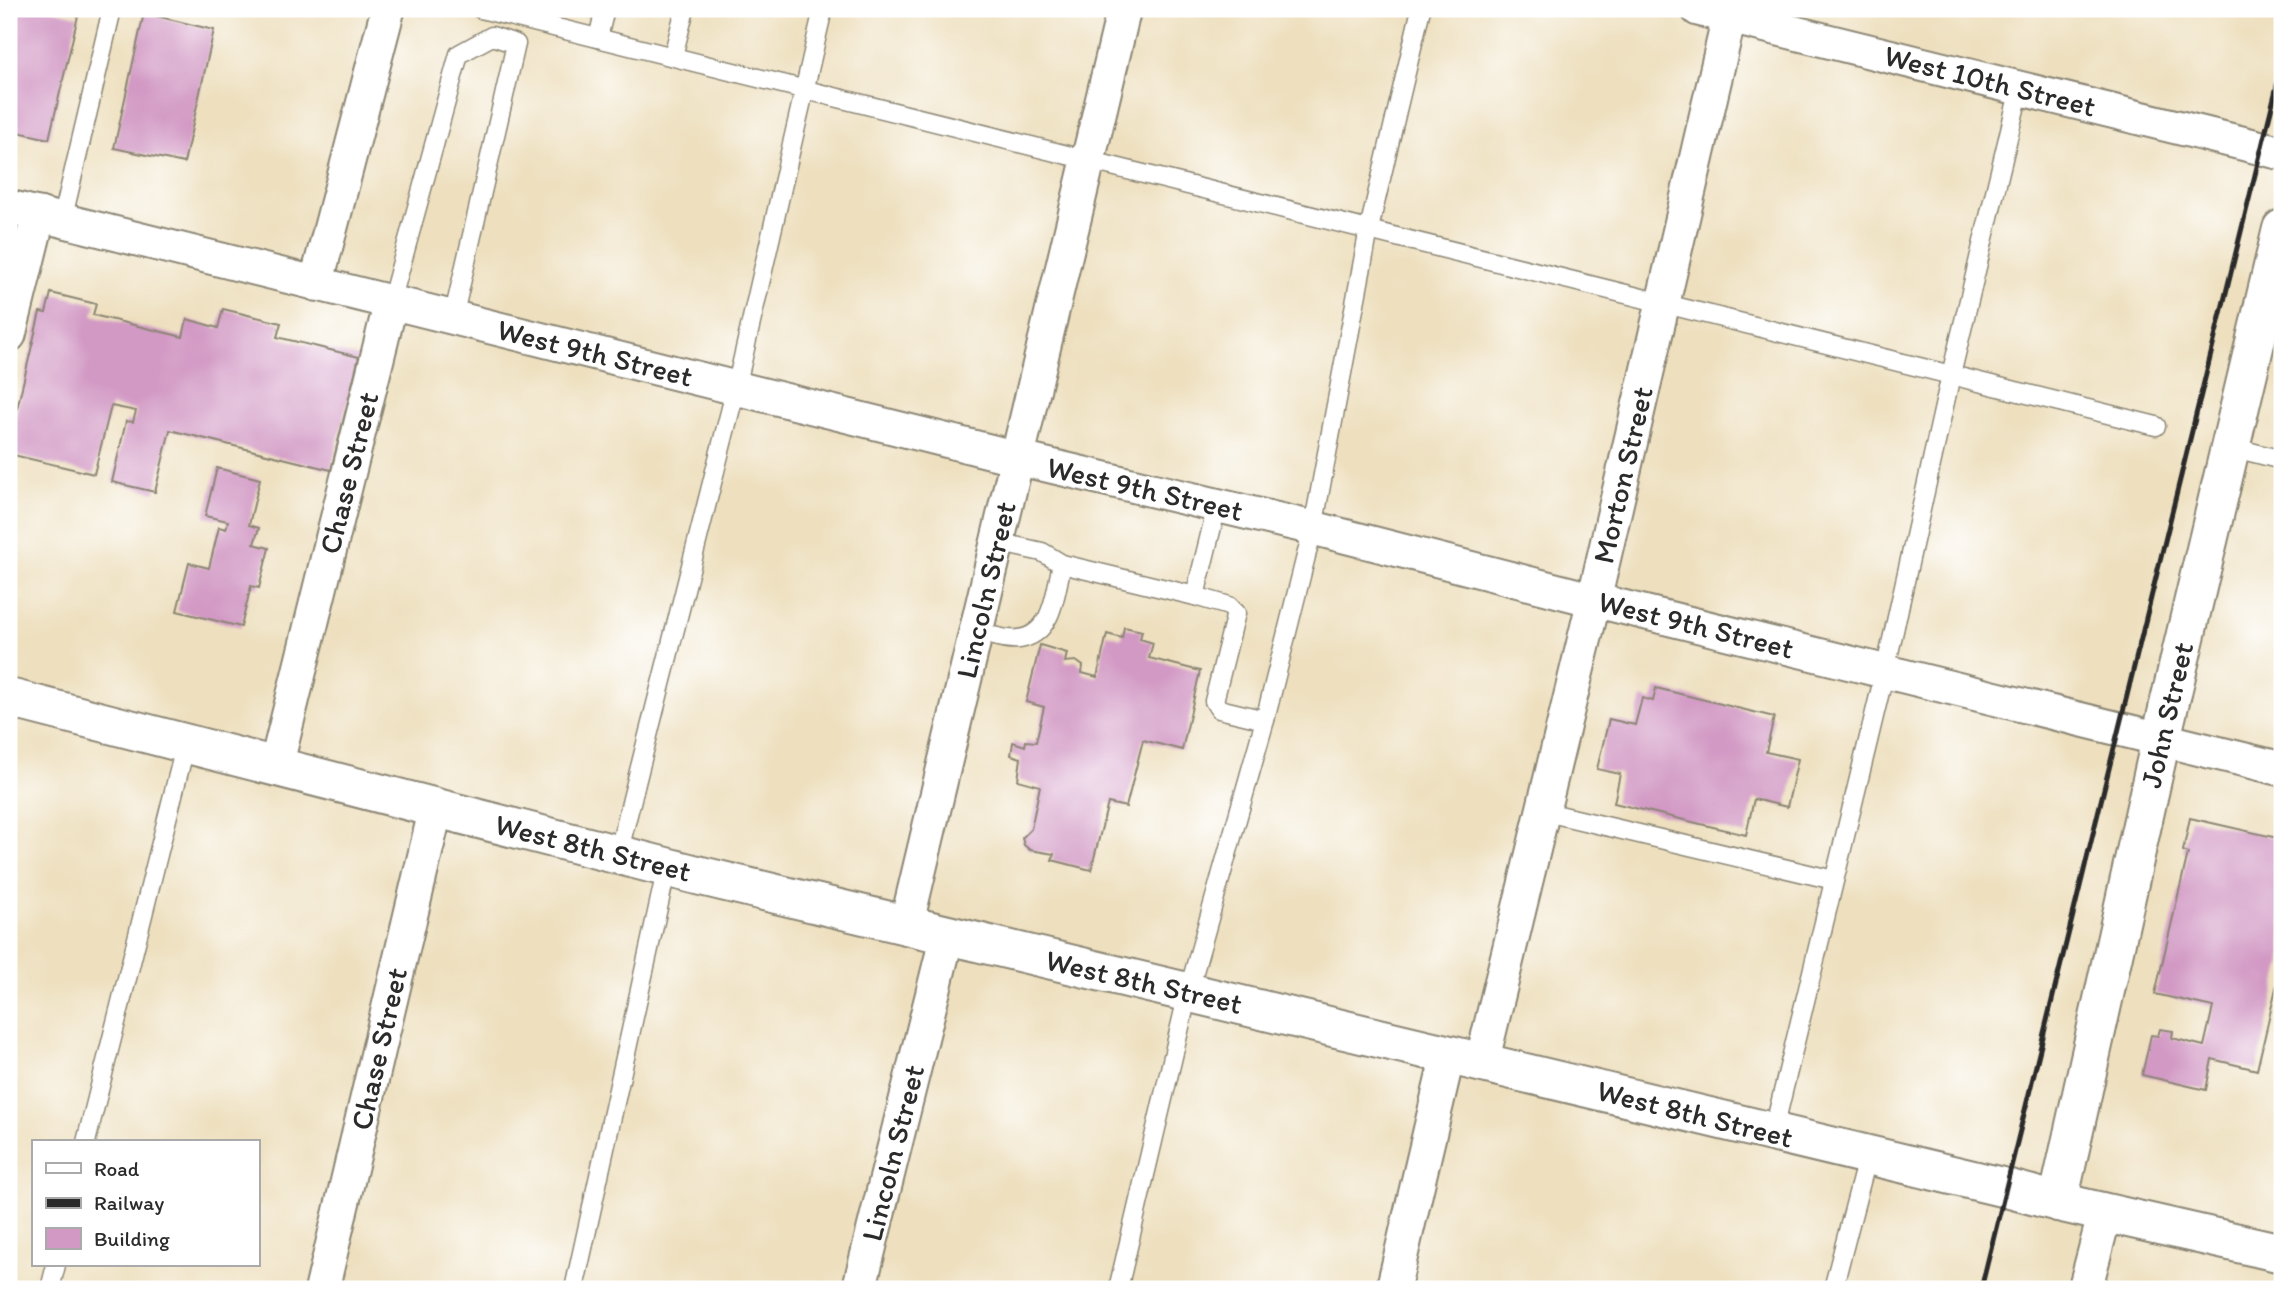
<svg xmlns="http://www.w3.org/2000/svg" width="2291" height="1298" viewBox="0 0 2291 1298" font-family="Itim,sans-serif">
	<style>
		.building { fill: #d299c4 }
		.lines { fill: none; stroke-linecap: round; stroke-linejoin: round }
		.service-casing { stroke: #8c8675; stroke-width: 21 }
		.minor-casing { stroke: #8c8675; stroke-width: 37 }
		.tertiary-casing { stroke: #8c8675; stroke-width: 42 }
		.service { stroke: #fff; stroke-width: 18 }
		.minor { stroke: #fff; stroke-width: 33 }
		.tertiary { stroke: #fff; stroke-width: 38 }
		.rail { stroke: #2b2b2b; stroke-width: 5 }
		.labels { text-anchor: middle; stroke-width: 6; stroke-linejoin: round; paint-order: stroke }
		.street-label { font-size: 30px; fill: #2b2b2b; stroke: #fff }
	</style>
	<rect width="100%" height="100%" fill="#fff"/>
	<filter id="ink" filterUnits="userSpaceOnUse"><feTurbulence type="fractalNoise" baseFrequency=".0143" numOctaves="2"/><feDisplacementMap in="SourceGraphic" scale="14" xChannelSelector="R" yChannelSelector="G"/><feConvolveMatrix kernelMatrix="1 2 1 2 8 2 1 2 1" color-interpolation-filters="sRGB"/></filter>
	<filter id="wash" filterUnits="userSpaceOnUse"><feTurbulence type="fractalNoise" baseFrequency=".00686" numOctaves="4" result="noise"/><feDisplacementMap in="SourceGraphic" scale="28" xChannelSelector="R" yChannelSelector="G"/><feGaussianBlur stdDeviation="1.57" result="paint"/><feColorMatrix in="noise" values="0 0 0 0 0 0 0 0 0 0 0 0 0 0 0 0 0 1.4 0 .05"/><feComposite in="paint" operator="in"/></filter>
	<g filter="url(#wash)">
		<rect width="100%" height="100%" fill="#eee0bf"/>
		<g id="blocks">
			<g class="building">
				<polygon points="9,9 48,9 78,16 49,139 9,130"/>
				<polygon points="144,13 214,30 184,163 114,148"/>
				<polygon points="51,293 96,304 93,315 183,337 187,319 218,328 223,309 281,323 277,337 359,357 331,470 170,430 155,492 112,482 126,421 133,422 136,411 111,406 94,474 9,454 9,442 40,312 46,313"/>
				<polygon points="217,468 260,479 249,525 259,528 254,544 269,548 259,588 251,586 241,627 177,611 189,563 209,568 219,527 226,529 228,521 205,516"/>
				<polygon points="1124,627 1142,631 1140,639 1153,643 1149,658 1200,671 1182,750 1143,740 1126,807 1108,803 1091,870 1052,860 1054,854 1030,850 1024,845 1022,838 1031,829 1040,786 1018,780 1021,758 1011,755 1013,742 1025,746 1026,741 1036,742 1044,707 1026,702 1040,645 1067,653 1065,662 1076,661 1083,666 1082,673 1097,677 1107,634 1122,638"/>
				<polygon points="1656,688 1774,717 1766,752 1798,759 1787,807 1754,799 1746,835 1614,803 1620,774 1597,769 1609,719 1635,725 1642,698 1653,701"/>
				<polygon points="2190,818 2282,839 2282,962 2257,1070 2212,1059 2206,1090 2142,1075 2151,1035 2158,1036 2160,1029 2173,1031 2172,1038 2204,1046 2213,1007 2155,994 2188,853 2183,851"/>
			</g>
		</g>
	</g>
	<g filter="url(#ink)">
		<use href="#blocks" fill-opacity="0" stroke="#8c8675" stroke-width="2"/>
		<g class="lines">
			<g class="service-casing">
				<g id="service">
					<polyline points="481,9 2156,426"/>
					<polyline points="598,38 605,9"/>
					<polyline points="673,56 685,9"/>
					<polyline points="62,221 112,9"/>
					<polyline points="391,302 459,54 492,36 516,44 453,318"/>
					<polyline points="2231,447 2282,460"/>
					<polyline points="1217,506 1195,596 1229,606 1236,613 1214,701 1219,709 1265,720"/>
					<polyline points="997,542 1042,552 1062,564 1195,596"/>
					<path d="M976,632C989,634 1006,641 1019,639C1054,634 1055,592 1062,564"/>
					<polyline points="1542,811 1834,880"/>
					<polyline points="618,854 736,388 823,9"/>
					<polyline points="1773,1133 1885,671 1951,375 2020,88"/>
					<polyline points="86,1142 186,743"/>
					<polyline points="50,1289 56,1265"/>
					<polyline points="574,1289 667,867"/>
					<polyline points="1118,1289 1188,993 1265,720 1313,528 1369,229 1421,9"/>
					<polyline points="1833,1289 1868,1155"/>
				</g>
			</g>
			<g class="minor-casing">
				<g id="minor">
					<polyline points="1698,9 2282,153"/>
					<polyline points="9,207 1017,458 1313,528 1594,600 2282,769"/>
					<polyline points="316,284 388,9"/>
					<polyline points="9,335 39,214"/>
					<polyline points="276,766 391,302"/>
					<polyline points="906,926 1124,9"/>
					<polyline points="1482,1062 1594,600 1731,9"/>
					<polyline points="322,1289 436,808"/>
					<polyline points="859,1289 947,936"/>
					<polyline points="1393,1289 1448,1055"/>
					<polyline points="2085,1289 2105,1213"/>
				</g>
			</g>
			<g class="tertiary-casing">
				<g id="tertiary">
					<polyline points="9,698 697,875 2006,1188 2058,1202 2282,1253"/>
					<polyline points="2058,1202 2161,739 2282,229"/>
				</g>
			</g>
			<use href="#service" class="service"/>
			<use href="#minor" class="minor"/>
			<use href="#tertiary" class="tertiary"/>
			<polyline class="rail" points="1981,1289 2282,65"/>
		</g>
	</g>
	<g class="labels">
		<g class="street-label">
			<text transform="translate(1990 81) rotate(14)" y="10">West 10th Street</text>
			<text transform="translate(595 353) rotate(14)" y="10">West 9th Street</text>
			<text transform="translate(349 473) rotate(-76)" y="10">Chase Street</text>
			<text transform="translate(1623 475) rotate(-77)" y="10">Morton Street</text>
			<text transform="translate(1145 489) rotate(13)" y="10">West 9th Street</text>
			<text transform="translate(986 590) rotate(-77)" y="10">Lincoln Street</text>
			<text transform="translate(1696 625) rotate(14)" y="10">West 9th Street</text>
			<text transform="translate(2167 715) rotate(-77)" y="10">John Street</text>
			<text transform="translate(593 848) rotate(14)" y="10">West 8th Street</text>
			<text transform="translate(1144 982) rotate(13)" y="10">West 8th Street</text>
			<text transform="translate(379 1049) rotate(-77)" y="10">Chase Street</text>
			<text transform="translate(1695 1114) rotate(14)" y="10">West 8th Street</text>
			<text transform="translate(893 1153) rotate(-76)" y="10">Lincoln Street</text>
		</g>
	</g>
	<rect width="2291" height="1298" fill="none" stroke="#fff" stroke-width="35"/>
	<rect x="32" y="1140" width="228" height="126" fill="#ffffff" stroke="#aaaaaa" stroke-width="2"/>
	<rect x="46" y="1163" width="35" height="10" fill="#ffffff" stroke="#aaaaaa" stroke-width="2"/>
	<text x="94" y="1176" font-size="21" fill="#2b2b2b">Road</text>
	<rect x="46" y="1198" width="35" height="10" fill="#2b2b2b" stroke="#aaaaaa" stroke-width="2"/>
	<text x="94" y="1210" font-size="21" fill="#2b2b2b">Railway</text>
	<rect x="46" y="1228" width="35" height="21" fill="#d299c4" stroke="#aaaaaa" stroke-width="2"/>
	<text x="94" y="1246" font-size="21" fill="#2b2b2b">Building</text>
</svg>
